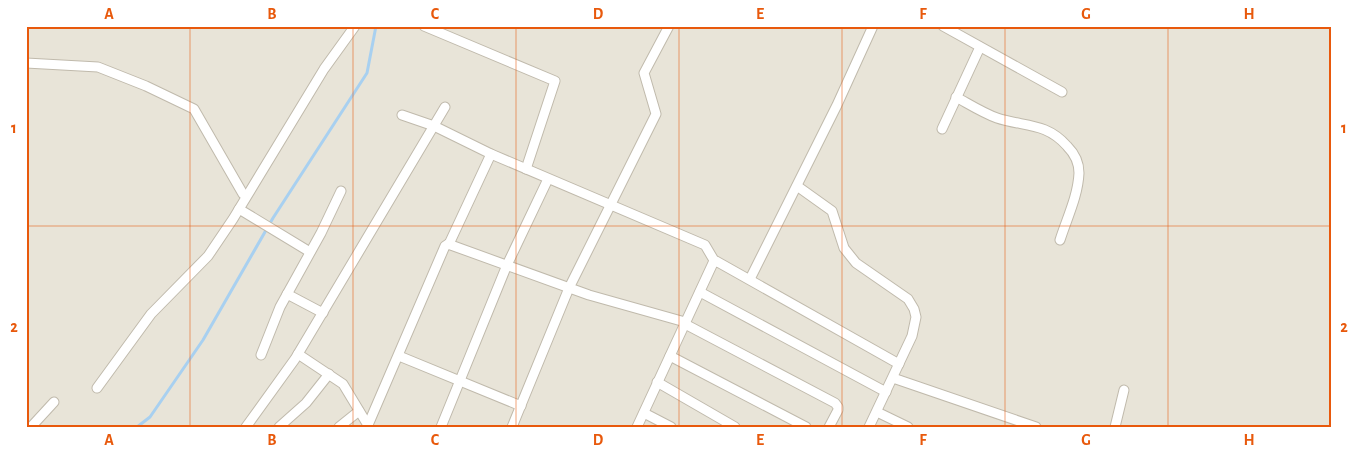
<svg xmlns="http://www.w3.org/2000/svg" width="1358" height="453" viewBox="0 0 1358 453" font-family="'Alegreya Sans',sans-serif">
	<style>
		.residential { fill: #e8e4d8 }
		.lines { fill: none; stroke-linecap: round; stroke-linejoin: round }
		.stream { stroke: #a8d0f0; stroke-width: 3 }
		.street-casing { stroke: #c0baac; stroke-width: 11 }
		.street { stroke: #fff; stroke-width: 9 }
		.grid { fill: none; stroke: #e8590c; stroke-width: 1; stroke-opacity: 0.55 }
		.neatline { fill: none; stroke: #e8590c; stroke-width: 2 }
		.grid-label { font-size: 16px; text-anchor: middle; font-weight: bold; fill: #e8590c }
	</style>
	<rect width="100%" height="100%" fill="#f5f2ea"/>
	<rect class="residential" x="26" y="26" width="1306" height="401"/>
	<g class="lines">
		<polyline class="stream" points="137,427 150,417 203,340 273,218 367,73 376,26"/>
		<g class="street-casing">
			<g id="street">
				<polyline points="424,26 555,81 526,169"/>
				<polyline points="943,26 1062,92"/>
				<polyline points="26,63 98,67 146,86 194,109 243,194"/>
				<path d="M956,97C969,104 983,113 997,118C1024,127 1046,122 1067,146C1074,153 1079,163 1079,173C1078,196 1067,218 1060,240"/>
				<polyline points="402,115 434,126 491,154 705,245 715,262"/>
				<polyline points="942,129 980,47"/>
				<polyline points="797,186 832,211 844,248 856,263 908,299 914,309 916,317 912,336 869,427"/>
				<polyline points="239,209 310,252"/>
				<polyline points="449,244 491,154"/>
				<polyline points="750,279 837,105 873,26"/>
				<polyline points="700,292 886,392"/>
				<polyline points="287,294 323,313"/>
				<polyline points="685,324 835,403 838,407 838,410 829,427"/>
				<polyline points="298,354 343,384 369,427"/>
				<polyline points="261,355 280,307 321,233 341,191"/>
				<polyline points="399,356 521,406"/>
				<polyline points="670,356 806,427"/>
				<polyline points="893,378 1036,427"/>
				<polyline points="657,382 735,427"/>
				<polyline points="97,388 151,314 208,256 233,219 324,69 355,26"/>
				<polyline points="877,412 908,427"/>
				<polyline points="644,413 671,427"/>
				<polyline points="368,425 445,246 448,244 589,295 685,322"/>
				<polyline points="31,427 54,402"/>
				<polyline points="246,427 295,359 445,107"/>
				<polyline points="279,427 306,403 329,374"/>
				<polyline points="339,427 359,411"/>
				<polyline points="441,427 507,265 548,179"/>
				<polyline points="512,427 569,288 656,114 644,73 669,26"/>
				<polyline points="637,427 713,263 716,261 899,364"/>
				<polyline points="1115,427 1124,390"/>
			</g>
		</g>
		<use href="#street" class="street"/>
	</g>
	<path class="grid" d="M190,26V427M353,26V427M516,26V427M679,26V427M842,26V427M1005,26V427M1168,26V427M26,226H1332"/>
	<rect width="1358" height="453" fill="none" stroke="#ffffff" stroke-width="55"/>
	<rect x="28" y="28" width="1302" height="398" class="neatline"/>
	<g class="grid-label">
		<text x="109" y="19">A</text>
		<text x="272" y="19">B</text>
		<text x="435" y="19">C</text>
		<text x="598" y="19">D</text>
		<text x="760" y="19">E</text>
		<text x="923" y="19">F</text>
		<text x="1086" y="19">G</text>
		<text x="1249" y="19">H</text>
		<text x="14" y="133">1</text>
		<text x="1344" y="133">1</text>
		<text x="14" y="332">2</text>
		<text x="1344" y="332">2</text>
		<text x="109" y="445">A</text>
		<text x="272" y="445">B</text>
		<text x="435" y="445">C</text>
		<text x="598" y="445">D</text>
		<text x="760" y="445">E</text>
		<text x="923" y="445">F</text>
		<text x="1086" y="445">G</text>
		<text x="1249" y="445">H</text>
	</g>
</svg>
